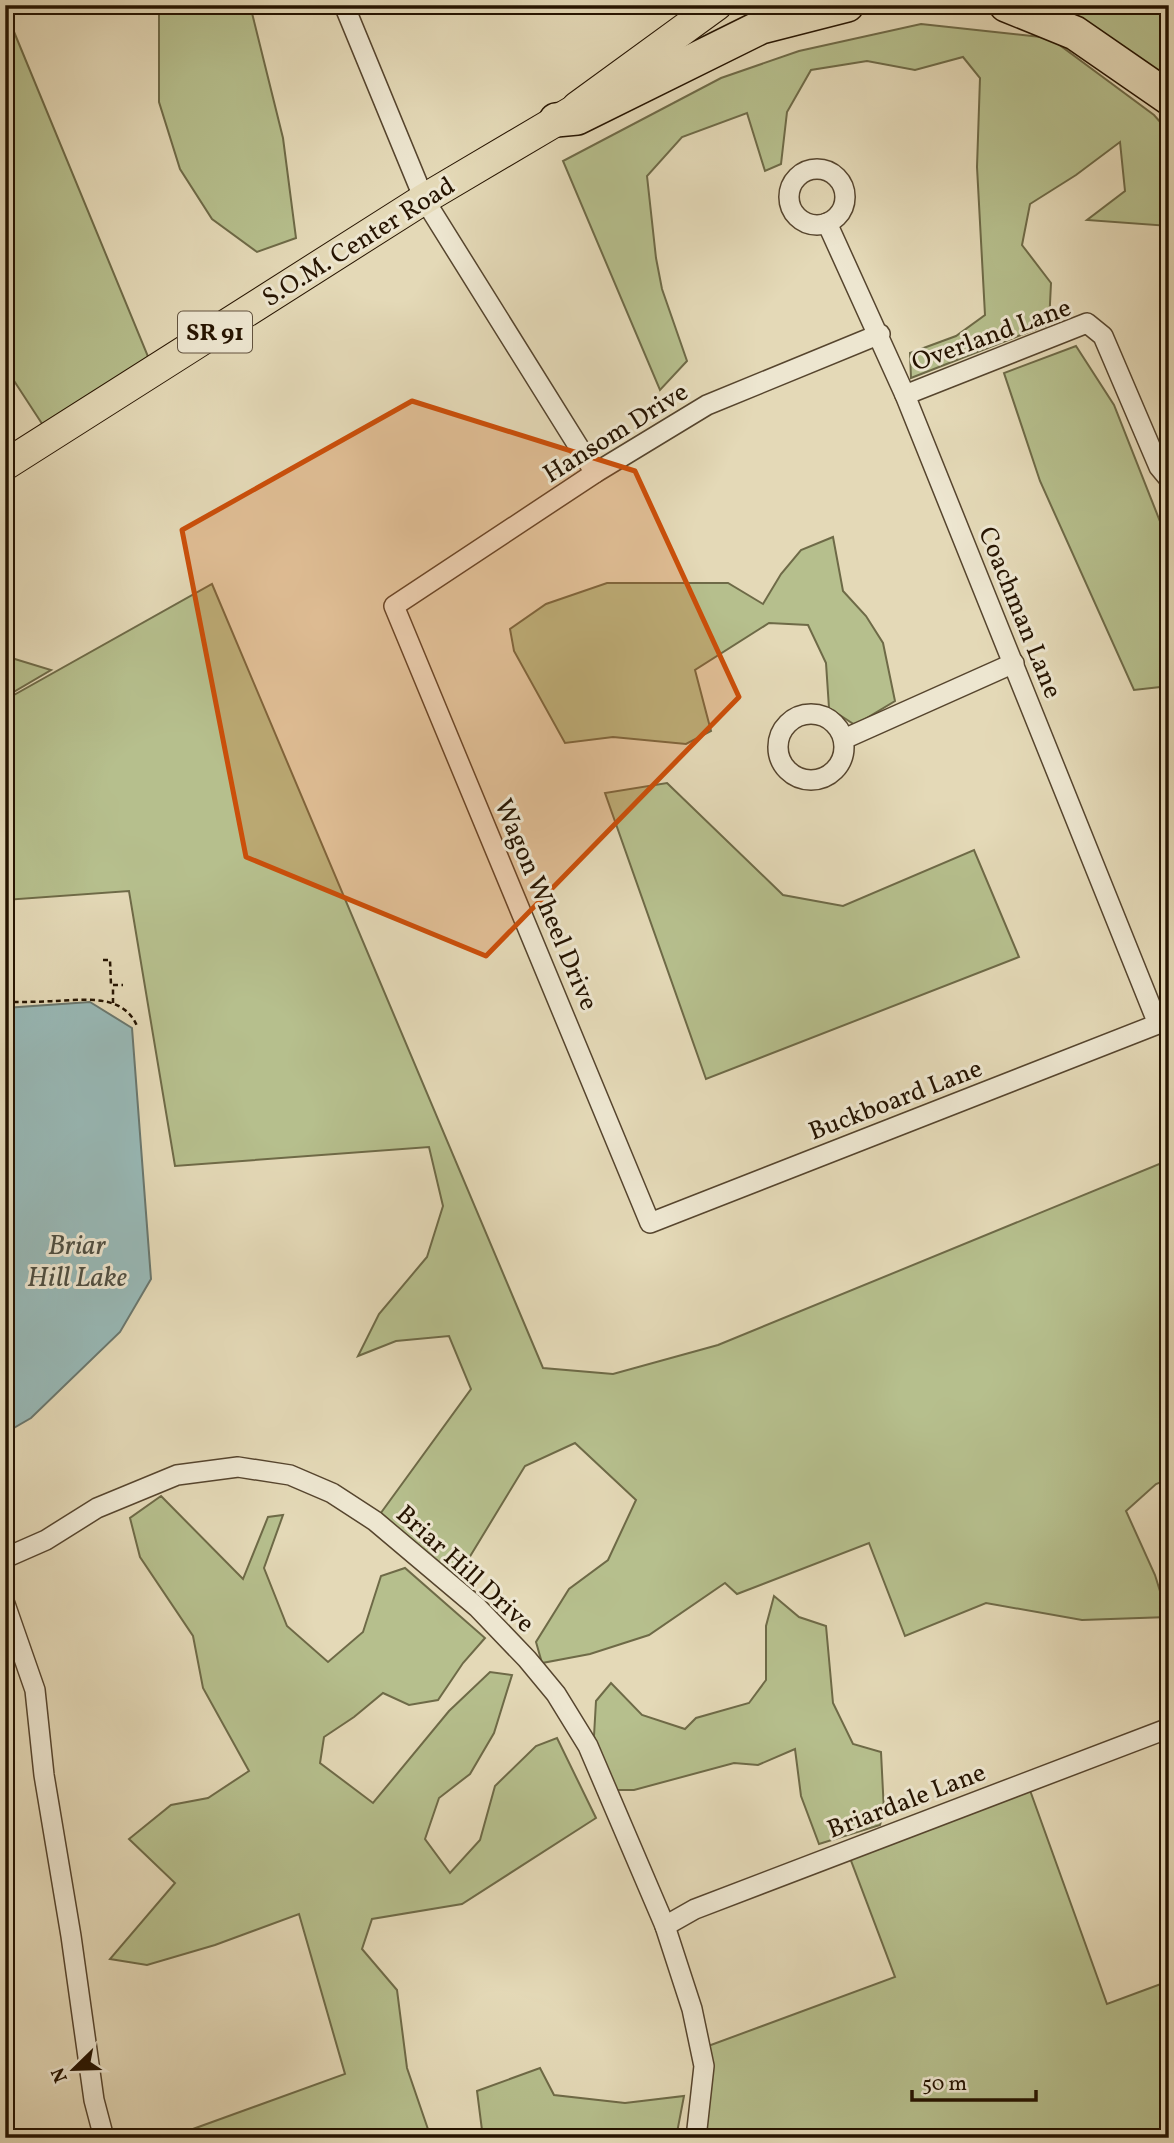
<svg xmlns="http://www.w3.org/2000/svg" width="1174" height="2143" viewBox="0 0 1174 2143" font-family="Vollkorn,serif">
	<style>
		.green { fill: #b6bf8d; stroke: #6e6a47; stroke-width: 2 }
		.water { fill: #98b9b7; stroke: #6a776e; stroke-width: 2 }
		.lines { fill: none; stroke-linecap: round; stroke-linejoin: round }
		.minor-casing { stroke: #56452e; stroke-width: 22 }
		.primary-casing { stroke: #261401; stroke-width: 32 }
		.motorway-casing { stroke: #261401; stroke-width: 36 }
		.path { stroke: #261401; stroke-width: 2.5; stroke-dasharray: 5 3.5; stroke-linecap: butt }
		.minor { stroke: #ede6d0; stroke-width: 19 }
		.primary { stroke: #e4d9b7; stroke-width: 30 }
		.motorway { stroke: #e4d9b7; stroke-width: 33 }
		.marked { fill: #cb4f0a; fill-opacity: 0.2; stroke: #cb4f0a; stroke-width: 5; stroke-linejoin: round }
		.labels { text-anchor: middle; stroke-width: 6; stroke-linejoin: round; paint-order: stroke }
		.shield { fill: #ede6d0; stroke: #62533f; stroke-width: 2 }
		.shield-label { font-size: 24px; font-weight: bold; fill: #261401 }
		.street-label { font-size: 26px; fill: #261401; stroke: #ede6d0 }
		.water-label { font-size: 28px; font-style: italic; fill: #4e4e41; stroke: #ede6d0 }
	</style>
	<rect width="100%" height="100%" fill="#e4d9b7"/>
	<filter id="stains"><feTurbulence type="fractalNoise" baseFrequency=".00286" numOctaves="4"/><feColorMatrix values="0 0 0 0 .2 0 0 0 0 .09 0 0 0 0 .02 0 0 0 .5 -.17"/></filter>
	<radialGradient id="worn" r=".72"><stop offset=".6" stop-color="#630" stop-opacity="0"/><stop offset="1" stop-color="#630" stop-opacity=".3"/></radialGradient>
	<g class="green">
		<polygon points="157,5 250,5 283,138 296,238 257,252 212,219 180,169 159,102 159,10"/>
		<polygon points="1029,5 1169,5 1169,81"/>
		<polygon points="5,10 154,371 50,436 5,367"/>
		<polygon points="921,24 1050,38 1154,115 1169,132 1169,226 1087,220 1125,191 1120,142 1076,175 1030,204 1022,245 1051,283 1049,324 911,378 910,353 956,336 985,315 977,167 980,78 963,57 915,70 867,61 811,70 787,112 781,164 765,171 747,113 682,137 647,176 656,258 662,289 687,361 660,390 563,161 721,78 799,51"/>
		<polygon points="1076,346 1114,405 1163,529 1169,534 1169,686 1134,690 1040,481 1004,373"/>
		<polygon points="833,537 843,591 866,616 883,643 895,701 855,725 829,708 826,663 808,625 769,623 695,670 711,731 686,744 613,737 565,743 514,651 510,629 546,604 607,583 728,583 763,604 781,574 801,550"/>
		<polygon points="212,584 543,1368 613,1374 718,1345 1169,1160 1169,1479 1156,1484 1126,1511 1155,1575 1168,1617 1082,1620 986,1603 905,1636 869,1543 737,1594 725,1583 649,1635 590,1654 542,1663 536,1642 569,1589 608,1560 636,1500 575,1443 525,1466 452,1586 375,1521 471,1389 449,1336 396,1341 358,1356 379,1314 427,1257 443,1206 429,1147 175,1166 129,891 5,900 5,700"/>
		<polygon points="5,656 51,670 5,697"/>
		<polygon points="667,783 783,895 843,906 974,850 1019,957 706,1079 605,793"/>
		<polygon points="161,1496 243,1579 268,1517 283,1515 264,1568 287,1626 328,1662 363,1632 381,1576 405,1568 485,1638 463,1663 438,1700 409,1705 383,1693 354,1717 324,1737 320,1763 373,1803 449,1711 490,1672 512,1675 494,1733 470,1774 439,1798 425,1839 450,1873 480,1840 495,1786 536,1746 557,1738 596,1818 462,1904 372,1919 362,1949 397,1990 407,2068 431,2138 168,2138 345,2074 299,1914 215,1945 147,1965 110,1959 175,1883 129,1839 171,1805 208,1798 249,1771 203,1688 193,1636 140,1557 130,1518"/>
		<polygon points="774,1596 799,1617 826,1626 833,1703 853,1744 881,1752 884,1812 880,1825 819,1844 801,1796 795,1749 758,1765 734,1763 634,1790 611,1790 594,1736 596,1701 611,1683 642,1715 685,1729 696,1718 749,1703 766,1680 766,1626"/>
		<polygon points="1027,1782 1107,2004 1169,1981 1169,2138 750,2138 699,2127 700,2049 895,1977 847,1850"/>
		<polygon points="540,2068 554,2095 625,2103 684,2096 676,2138 483,2138 477,2091"/>
	</g>
	<polygon class="water" points="90,1002 132,1028 151,1279 120,1332 31,1418 5,1433 5,1008"/>
	<g class="lines">
		<g class="minor-casing">
			<g id="minor">
				<polyline points="344,5 424,199 595,473"/>
				<circle cx="817" cy="197" r="28"/>
				<polyline points="827,223 905,395 1158,1024 650,1223 394,606 595,473 707,405 880,334"/>
				<polyline points="905,395 1087,323 1103,336 1159,467 1169,479"/>
				<circle cx="811" cy="747" r="33"/>
				<polyline points="844,739 1014,663"/>
				<polyline points="5,1558 46,1540 97,1508 177,1475 238,1467 290,1475 332,1493 375,1521 477,1607 527,1659 556,1694 588,1746 665,1926 692,2009 704,2066 696,2138"/>
				<polyline points="5,1604 35,1690 44,1775 71,1936 94,2100 104,2138"/>
				<polyline points="665,1926 695,1909 1169,1728"/>
			</g>
		</g>
		<g class="primary-casing">
			<g id="primary">
				<polyline points="577,107 717,5"/>
				<polyline points="5,465 424,199 578,108"/>
			</g>
		</g>
		<g class="motorway-casing">
			<g id="motorway">
				<polyline points="1006,5 1075,33 1169,98"/>
				<polyline points="556,120 577,118 761,27 847,5"/>
			</g>
		</g>
		<g class="path">
			<polyline points="103,960 110,960 111,985 123,985"/>
			<path d="M5,1002C22,1002 38,1002 54,1001C83,1000 123,993 137,1026"/>
			<polyline points="113,1003 113,986"/>
		</g>
		<use href="#minor" class="minor"/>
		<use href="#primary" class="primary"/>
		<use href="#motorway" class="motorway"/>
	</g>
	<path class="marked" d="M412,401L635,471L739,697L486,956L246,857L182,530Z"/>
	<g class="labels">
		<rect class="shield" x="178" y="311.5" width="74" height="41" rx="5"/>
		<g class="shield-label">
			<text x="215" y="340">SR 91</text>
		</g>
		<g class="street-label">
			<text transform="translate(358 241) rotate(-32)" y="9">S.O.M. Center Road</text>
			<text transform="translate(991 334) rotate(-20)" y="9">Overland Lane</text>
			<text transform="translate(615 432) rotate(-32)" y="9">Hansom Drive</text>
			<text transform="translate(1021 612) rotate(68)" y="9">Coachman Lane</text>
			<text transform="translate(547 904) rotate(67)" y="9">Wagon Wheel Drive</text>
			<text transform="translate(895 1099) rotate(-21)" y="9">Buckboard Lane</text>
			<text transform="translate(466 1568) rotate(42)" y="9">Briar Hill Drive</text>
			<text transform="translate(906 1800) rotate(-21)" y="9">Briardale Lane</text>
		</g>
		<g class="water-label">
			<text x="77" y="1254">Briar<tspan x="77" dy="32">Hill Lake</tspan></text>
		</g>
	</g>
	<rect width="1174" height="2143" fill="none" stroke="#e4d9b7" stroke-width="28"/>
	<rect x="7" y="7" width="1160" height="2129" fill="none" stroke="#261401" stroke-width="3.5"/>
	<rect x="14" y="14" width="1146" height="2115" fill="none" stroke="#261401" stroke-width="2"/>
	<g transform="translate(74 2069) rotate(247)" stroke="#ede6d0" stroke-width="5" paint-order="stroke">
	<path d="M0-5L12 26L0 18L-12 26Z" fill="#261401"/>
	<text y="-10" font-size="19" font-weight="bold" text-anchor="middle" fill="#261401">N</text>
	</g>
	<path d="M912 2090v10h124v-10" fill="none" stroke="#261401" stroke-width="3.5"/>
	<text x="922" y="2090" font-size="21" fill="#261401" stroke="#ede6d0" stroke-width="5" paint-order="stroke">50 m</text>
	<rect width="100%" height="100%" filter="url(#stains)"/>
	<rect width="100%" height="100%" fill="url(#worn)"/>
</svg>
